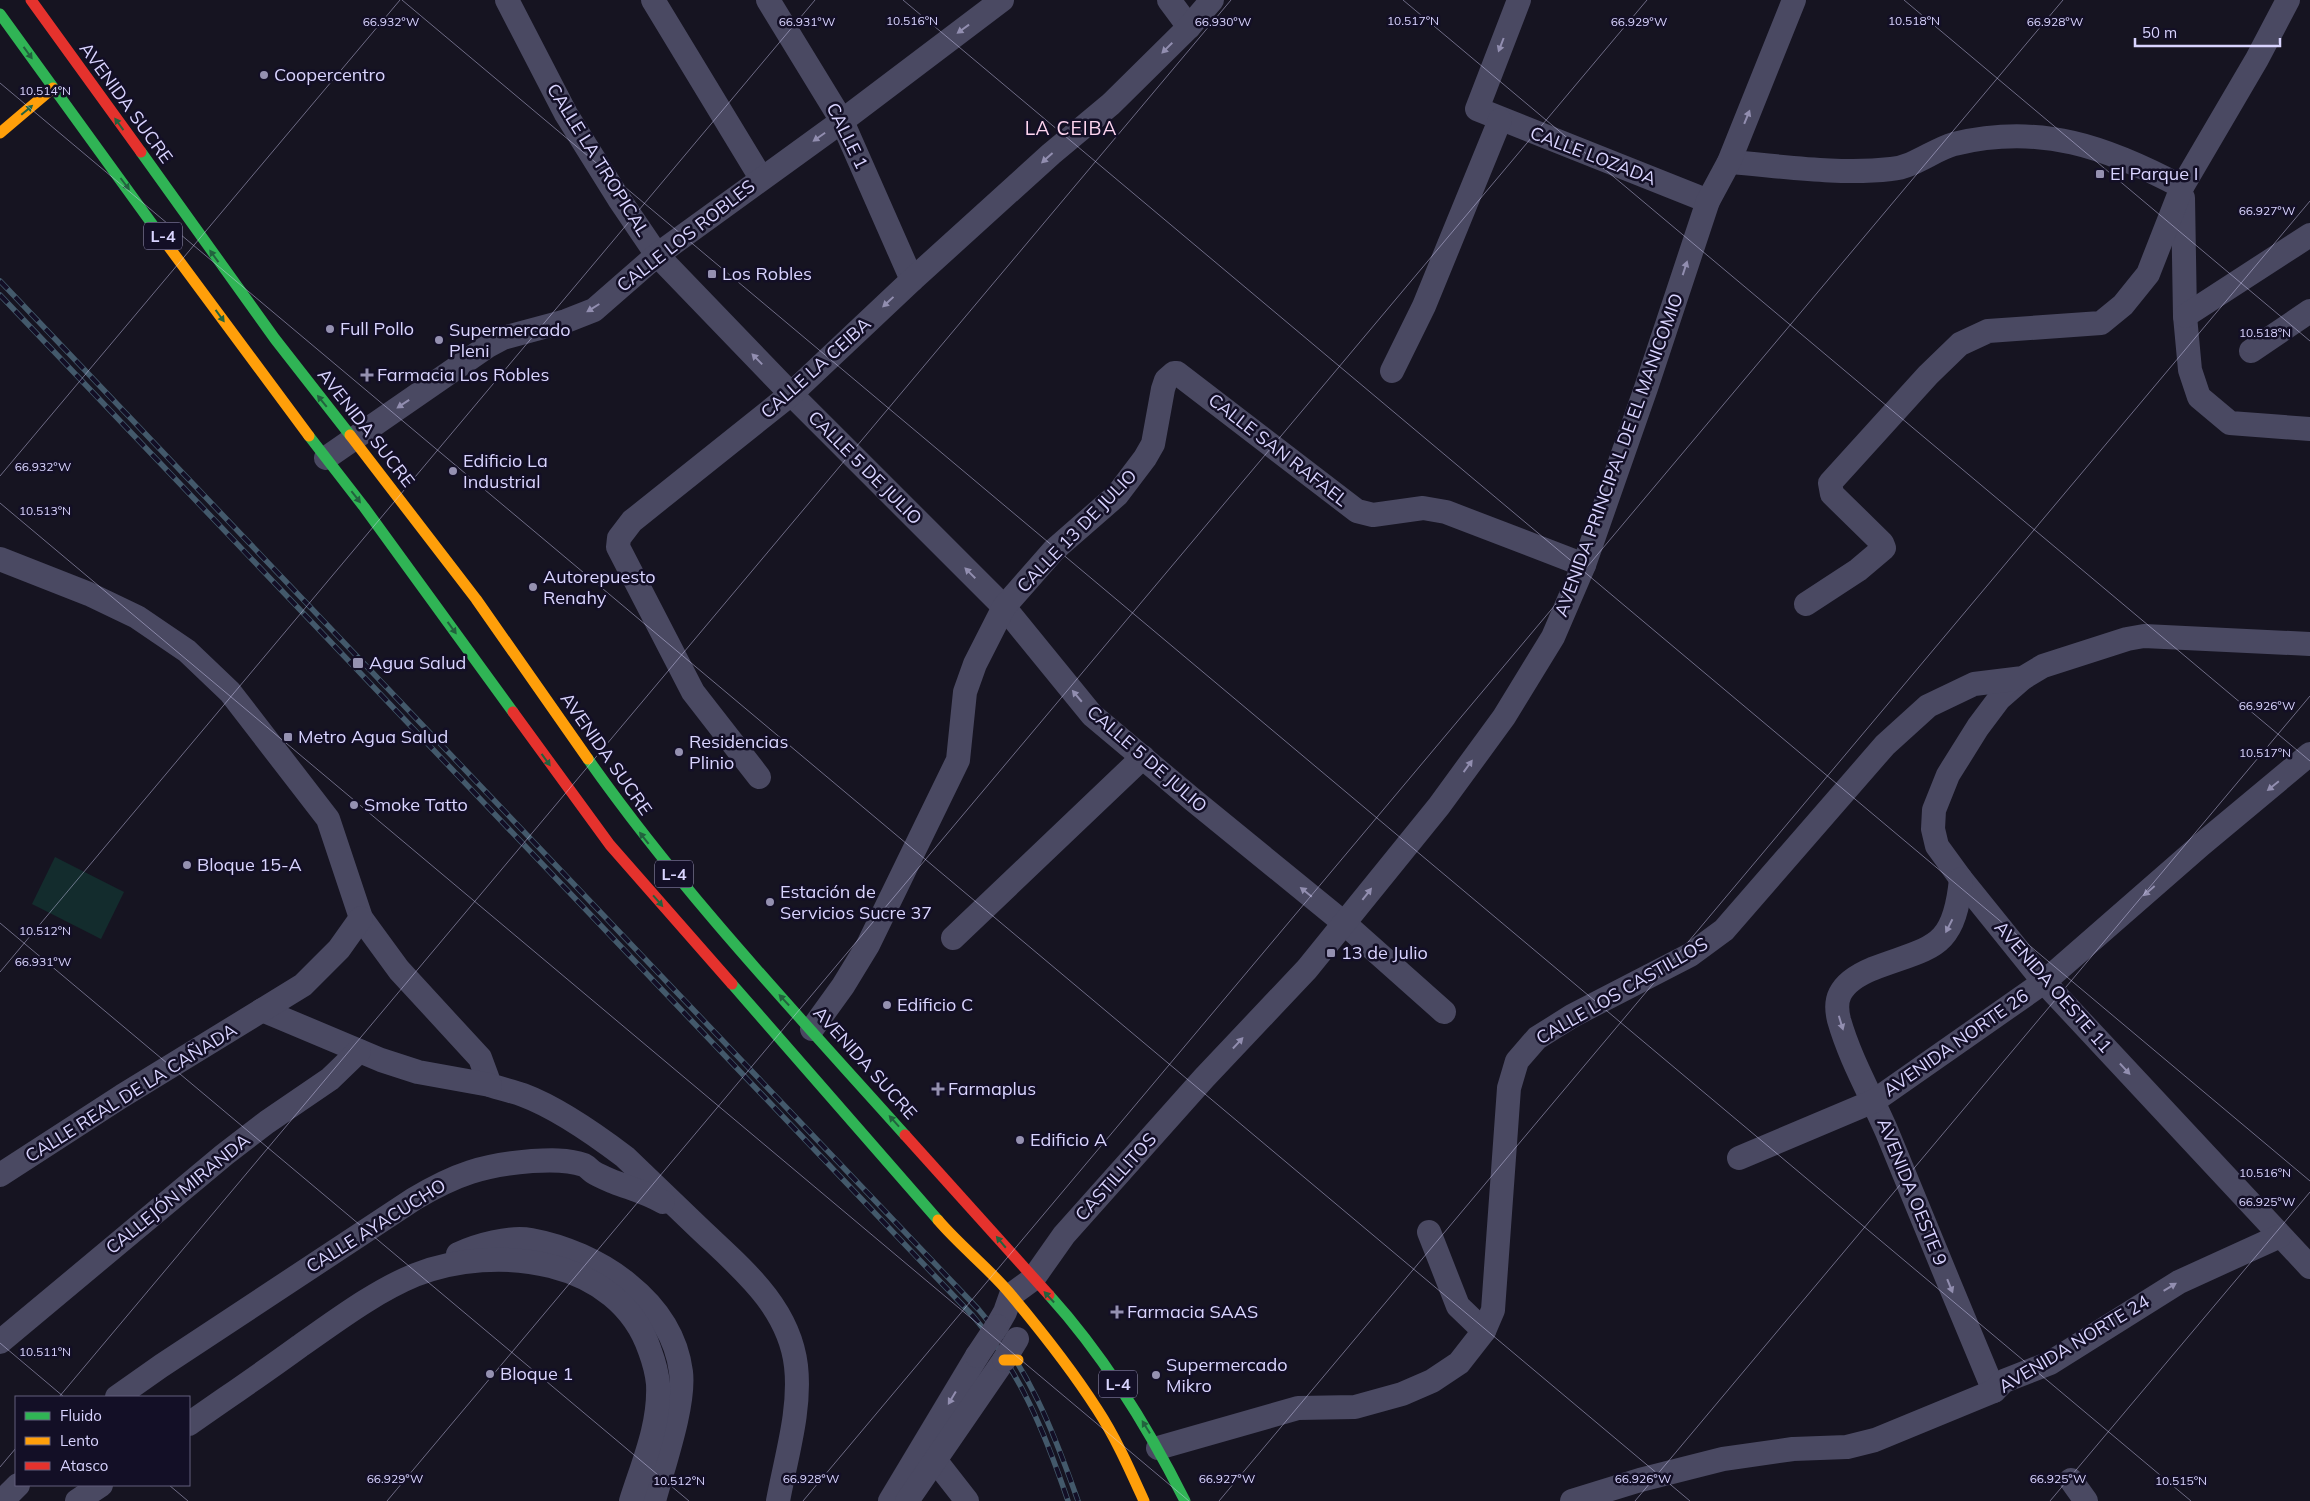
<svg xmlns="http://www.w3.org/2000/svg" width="2310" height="1501" viewBox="0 0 2310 1501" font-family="Mulish,sans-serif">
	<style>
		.green { fill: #132c2d }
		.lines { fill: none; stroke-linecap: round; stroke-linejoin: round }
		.street { stroke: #4a4962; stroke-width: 24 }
		.fast { stroke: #30b455; stroke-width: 11 }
		.slow { stroke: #ff9f0a; stroke-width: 11 }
		.jam { stroke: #e5322d; stroke-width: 11 }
		.rail-casing { stroke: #43596b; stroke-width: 5.5 }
		.rail { stroke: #130f26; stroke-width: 4; stroke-dasharray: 11; stroke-linecap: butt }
		.street-bridge { stroke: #4a4962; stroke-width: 24 }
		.slow-bridge { stroke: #ff9f0a; stroke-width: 11 }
		.oneway { fill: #928eb0 }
		.oneway2 { fill: #22623e }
		.ticks { fill: none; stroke: #d9d4ff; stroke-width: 1; stroke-opacity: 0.45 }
		.poi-dot { fill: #9591b1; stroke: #130f26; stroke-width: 2 }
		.labels { text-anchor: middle; stroke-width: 5; stroke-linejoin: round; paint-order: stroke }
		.shield { fill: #130f26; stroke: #9e99be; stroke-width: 1 }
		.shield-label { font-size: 16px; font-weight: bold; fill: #d9d4ff }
		.poi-label { font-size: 18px; fill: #d9d4ff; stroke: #130f26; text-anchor: start }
		.street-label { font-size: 18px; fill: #d9d4ff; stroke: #130f26 }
		.neighbourhood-label { font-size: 19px; letter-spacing: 1px; fill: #ffd6f0; stroke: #130f26 }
		.ticks-label { font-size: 12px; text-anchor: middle; fill: #d9d4ff; stroke: #130f26; stroke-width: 5; stroke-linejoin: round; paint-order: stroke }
	</style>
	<rect width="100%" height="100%" fill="#161421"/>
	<polygon class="green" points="55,857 124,892 101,939 32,904"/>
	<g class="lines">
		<g class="street">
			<polyline points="507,0 566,114 619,199 657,255 791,394 1004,607 1092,715 1192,799 1344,923 1444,1012"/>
			<polyline points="653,0 761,178"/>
			<polyline points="768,0 842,121 912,280"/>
			<polyline points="1169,0 1189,27"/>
			<polyline points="1519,0 1477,109 1708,201"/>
			<path d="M1729,162C1782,166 1838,175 1891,169C1914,167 1933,150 1954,144C2041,123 2107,147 2182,187"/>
			<polyline points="2183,198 2185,316 2190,370 2199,397 2230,423 2310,429"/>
			<polyline points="2185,316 2310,235"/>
			<polyline points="2251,351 2310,311"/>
			<polyline points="1392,371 1424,306 1500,120"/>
			<polyline points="326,458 488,346 503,338 566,321 594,310 657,255 842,121 1002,0"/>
			<path d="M0,559L89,594L137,617L187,651L230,692L328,819L361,918L399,970L480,1058L490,1085C501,1089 512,1091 523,1095C558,1108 596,1135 625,1157C650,1181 675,1205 700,1229C740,1267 789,1306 796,1366C801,1410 786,1457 778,1501"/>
			<polyline points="1806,604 1858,570 1884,548 1882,543 1832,494 1830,483 1928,375 1960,344 1988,331 2101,323 2123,305 2148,274 2182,187 2257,59 2288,0"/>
			<polyline points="2023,678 1999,699 1978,727 1948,775 1934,810 1933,829 1937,846 1961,879 2044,982 2310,1267"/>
			<polyline points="759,777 693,692 618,547 619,538 632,521 791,394 912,280 1051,154 1111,104 1189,27 1212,0"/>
			<path d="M1961,879C1954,951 1932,946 1872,969C1860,974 1846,982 1840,994C1836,1002 1837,1012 1839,1020C1850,1059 1871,1095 1887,1132C1922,1218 1958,1305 1994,1391"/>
			<polyline points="953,938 1143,757"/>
			<polyline points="262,1010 381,1060 418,1072 490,1085"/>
			<polyline points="812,1029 843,986 868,945 958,760 965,692 975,664 1004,607 1054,550 1117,495 1145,458 1153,444 1163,389 1166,380 1174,373 1177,373 1357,511 1373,515 1423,508 1446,512 1584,565"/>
			<polyline points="1739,1158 1874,1101 2044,982 2202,844 2310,754"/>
			<polyline points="0,1175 122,1096 303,985 339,949 361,918"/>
			<polyline points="1429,1232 1458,1306 1484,1331"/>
			<path d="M458,1254C477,1245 510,1236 531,1240C597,1252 672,1300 681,1372C685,1405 663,1467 654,1501"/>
			<polyline points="997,1326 1005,1312 1011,1295 1033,1279 1064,1235 1204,1078 1307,969 1439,806 1504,717 1553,637 1584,565 1646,388 1708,201 1729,162 1794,0"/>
			<polyline points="0,1342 224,1155 267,1122 330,1079 359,1051"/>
			<path d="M117,1397L161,1366L414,1199C456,1174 483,1165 532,1161C548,1160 568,1159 584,1165C588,1167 590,1170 593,1172C599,1176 607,1179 614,1182C632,1189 645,1192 663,1202"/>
			<path d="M189,1424C226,1398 263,1373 300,1346C336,1321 374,1292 415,1275C496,1243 619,1258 650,1351C654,1362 657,1373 658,1384C660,1425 643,1463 631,1501"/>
			<polyline points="1158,1448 1298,1408 1355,1407 1402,1394 1432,1381 1459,1363 1484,1331 1493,1310 1509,1088 1517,1061 1537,1038 1572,1016 1690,955 1724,930 1885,745 1928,706 1974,684 2023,678 2043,666 2127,639 2144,636 2310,644"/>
			<polyline points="921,1451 935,1460 967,1501"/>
			<polyline points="2071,1480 2086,1501"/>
			<polyline points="2,1501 18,1485"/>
			<polyline points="77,1501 101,1485"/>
			<polyline points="890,1501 977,1356"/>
			<polyline points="907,1501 1004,1360"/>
			<polyline points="1572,1501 1640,1480 1723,1459 1793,1449 1847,1447 1875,1440 1994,1391 2004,1381 2050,1363 2179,1282 2280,1236"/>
		</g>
		<g class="fast">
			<polyline points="0,14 163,239"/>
			<polyline points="141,152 275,339 350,435"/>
			<polyline points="309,436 364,507 513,712"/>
			<path d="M588,759C683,894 796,1013 905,1135"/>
			<polyline points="732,984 938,1220"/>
			<path d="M1049,1295C1105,1357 1148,1427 1185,1501"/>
		</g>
		<g class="slow">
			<polyline points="0,133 53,88"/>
			<polyline points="163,239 309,436"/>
			<polyline points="350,435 476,599 588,759"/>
			<path d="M938,1220C961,1247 990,1269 1012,1296C1042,1332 1072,1370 1097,1409C1116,1438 1130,1470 1144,1501"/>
		</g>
		<g class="jam">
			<polyline points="31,0 141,152"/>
			<polyline points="513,712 610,845 732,984"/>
			<polyline points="905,1135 1049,1295"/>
		</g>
		<g class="rail-casing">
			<g id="rail">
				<path d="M0,281L979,1310C1029,1368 1053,1430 1078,1501"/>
				<path d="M0,295L973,1316C1020,1371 1045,1433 1068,1501"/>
			</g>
		</g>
		<use href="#rail" class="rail"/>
		<g class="street-bridge">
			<polyline points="977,1356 997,1326"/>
			<polyline points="1004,1360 1017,1339"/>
		</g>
		<polyline class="slow-bridge" points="1004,1360 1018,1360"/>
	</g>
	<defs><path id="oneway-solid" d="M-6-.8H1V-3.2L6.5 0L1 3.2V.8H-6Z" transform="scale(1.25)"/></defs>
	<g class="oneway">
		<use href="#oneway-solid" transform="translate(963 29) rotate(144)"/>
		<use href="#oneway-solid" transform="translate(1501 45) rotate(111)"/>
		<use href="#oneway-solid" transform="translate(1167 48) rotate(135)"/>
		<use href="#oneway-solid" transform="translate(1747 117) rotate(-68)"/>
		<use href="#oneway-solid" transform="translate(819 137) rotate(145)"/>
		<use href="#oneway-solid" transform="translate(1047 158) rotate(138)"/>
		<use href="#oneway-solid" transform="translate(1685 268) rotate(-72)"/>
		<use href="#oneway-solid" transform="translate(888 302) rotate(137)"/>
		<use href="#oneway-solid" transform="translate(593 308) rotate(148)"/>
		<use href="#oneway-solid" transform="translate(757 359) rotate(-134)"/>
		<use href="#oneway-solid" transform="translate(403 404) rotate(146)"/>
		<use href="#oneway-solid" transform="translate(970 573) rotate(-135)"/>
		<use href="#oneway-solid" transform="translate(1077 696) rotate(-130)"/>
		<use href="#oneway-solid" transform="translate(1468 766) rotate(-54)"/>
		<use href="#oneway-solid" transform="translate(2273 786) rotate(141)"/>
		<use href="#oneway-solid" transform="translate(2149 891) rotate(139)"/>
		<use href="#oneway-solid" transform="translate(1306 892) rotate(-141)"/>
		<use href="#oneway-solid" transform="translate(1367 894) rotate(-52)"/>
		<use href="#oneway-solid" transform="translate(1949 926) rotate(117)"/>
		<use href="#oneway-solid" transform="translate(1841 1023) rotate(73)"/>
		<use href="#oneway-solid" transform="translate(1238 1043) rotate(-47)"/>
		<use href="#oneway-solid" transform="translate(2125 1069) rotate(47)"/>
		<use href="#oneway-solid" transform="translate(1950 1286) rotate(68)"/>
		<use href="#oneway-solid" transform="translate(2170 1287) rotate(-31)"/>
		<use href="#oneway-solid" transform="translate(952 1398) rotate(121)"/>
	</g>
	<g class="oneway2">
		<use href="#oneway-solid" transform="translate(28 53) rotate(54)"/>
		<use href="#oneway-solid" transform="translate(27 110) rotate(-40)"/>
		<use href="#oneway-solid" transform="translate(119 124) rotate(-126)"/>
		<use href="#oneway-solid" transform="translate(125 184) rotate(53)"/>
		<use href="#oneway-solid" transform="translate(214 256) rotate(-126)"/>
		<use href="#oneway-solid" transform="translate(220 316) rotate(54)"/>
		<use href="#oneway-solid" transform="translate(322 401) rotate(-129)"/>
		<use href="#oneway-solid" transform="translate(356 497) rotate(52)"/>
		<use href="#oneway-solid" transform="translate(452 628) rotate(54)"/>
		<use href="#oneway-solid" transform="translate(546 760) rotate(54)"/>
		<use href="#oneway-solid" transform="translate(644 838) rotate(-128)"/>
		<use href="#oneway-solid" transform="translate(658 901) rotate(49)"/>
		<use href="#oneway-solid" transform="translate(784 1000) rotate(-133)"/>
		<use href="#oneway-solid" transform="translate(894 1121) rotate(-132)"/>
		<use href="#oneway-solid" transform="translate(1001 1242) rotate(-130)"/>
		<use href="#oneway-solid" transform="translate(1049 1297) rotate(-133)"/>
		<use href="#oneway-solid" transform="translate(1146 1427) rotate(-122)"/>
	</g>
	<path class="ticks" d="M402,0L2191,1501M903,0L2310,1181M1403,0L2310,761M1904,0L2310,341M0,83L1690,1501M0,476L400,0M0,503L1189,1501M0,923L689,1501M0,972L815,0M0,1343L64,1397M59,1397L1231,0M0,1467L16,1448M169,1485L188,1501M387,1501L1647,0M803,1501L2063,0M1219,1501L2310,201M1635,1501L2310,696M2050,1501L2310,1192"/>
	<g class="poi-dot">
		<circle cx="264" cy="75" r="5"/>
		<rect x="2095" y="169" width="10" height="10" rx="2.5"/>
		<rect x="707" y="269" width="10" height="10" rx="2.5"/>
		<circle cx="330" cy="329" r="5"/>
		<circle cx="439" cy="340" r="5"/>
		<path d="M364.5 367.5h5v5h5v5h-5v5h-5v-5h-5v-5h5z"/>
		<circle cx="453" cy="471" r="5"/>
		<circle cx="533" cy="587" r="5"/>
		<rect x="352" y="657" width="12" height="12" rx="2.5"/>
		<rect x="283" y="732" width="10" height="10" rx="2.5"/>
		<circle cx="679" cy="752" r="5"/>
		<circle cx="354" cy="805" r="5"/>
		<circle cx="187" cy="865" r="5"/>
		<circle cx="770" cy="902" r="5"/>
		<rect x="1326" y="948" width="10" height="10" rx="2.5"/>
		<circle cx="887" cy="1005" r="5"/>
		<path d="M935.5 1081.5h5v5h5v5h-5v5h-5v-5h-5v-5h5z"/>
		<circle cx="1020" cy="1140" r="5"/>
		<path d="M1114.5 1304.5h5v5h5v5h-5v5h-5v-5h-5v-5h5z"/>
		<circle cx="490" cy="1374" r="5"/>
		<circle cx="1156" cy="1375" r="5"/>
	</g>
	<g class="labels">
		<g class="shield">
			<rect x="144" y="222.5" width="38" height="27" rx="4"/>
			<rect x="655" y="860.5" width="38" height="27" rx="4"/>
			<rect x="1099" y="1370.5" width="38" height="27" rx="4"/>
		</g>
		<g class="shield-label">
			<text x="163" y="242">L-4</text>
			<text x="674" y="880">L-4</text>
			<text x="1118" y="1390">L-4</text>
		</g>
		<g class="poi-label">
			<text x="274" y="81">Coopercentro</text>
			<text x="2110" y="180">El Parque I</text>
			<text x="722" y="280">Los Robles</text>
			<text x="340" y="335">Full Pollo</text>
			<text x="449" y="336">Supermercado<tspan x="449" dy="21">Pleni</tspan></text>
			<text x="377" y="381">Farmacia Los Robles</text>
			<text x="463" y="467">Edificio La<tspan x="463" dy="21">Industrial</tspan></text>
			<text x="543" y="583">Autorepuesto<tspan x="543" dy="21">Renahy</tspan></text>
			<text x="369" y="669">Agua Salud</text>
			<text x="298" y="743">Metro Agua Salud</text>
			<text x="689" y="748">Residencias<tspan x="689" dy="21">Plinio</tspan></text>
			<text x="364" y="811">Smoke Tatto</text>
			<text x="197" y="871">Bloque 15-A</text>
			<text x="780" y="898">Estación de<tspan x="780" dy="21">Servicios Sucre 37</tspan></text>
			<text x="1341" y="959">13 de Julio</text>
			<text x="897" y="1011">Edificio C</text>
			<text x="948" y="1095">Farmaplus</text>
			<text x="1030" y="1146">Edificio A</text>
			<text x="1127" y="1318">Farmacia SAAS</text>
			<text x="1166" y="1371">Supermercado<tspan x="1166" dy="21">Mikro</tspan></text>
			<text x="500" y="1380">Bloque 1</text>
		</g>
		<g class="street-label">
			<text transform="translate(126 103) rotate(54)" y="6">AVENIDA SUCRE</text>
			<text transform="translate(847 136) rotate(64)" y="6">CALLE 1</text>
			<text transform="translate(1593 156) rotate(21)" y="6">CALLE LOZADA</text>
			<text transform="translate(598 160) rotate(58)" y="6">CALLE LA TROPICAL</text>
			<text transform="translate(686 236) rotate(-38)" y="6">CALLE LOS ROBLES</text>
			<text transform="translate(816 368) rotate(-42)" y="6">CALLE LA CEIBA</text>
			<text transform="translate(366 428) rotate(52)" y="6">AVENIDA SUCRE</text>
			<text transform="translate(1278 450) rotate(38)" y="6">CALLE SAN RAFAEL</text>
			<text transform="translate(1619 455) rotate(-70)" y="6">AVENIDA PRINCIPAL DE EL MANICOMIO</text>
			<text transform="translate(865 468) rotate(45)" y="6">CALLE 5 DE JULIO</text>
			<text transform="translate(1077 531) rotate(-46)" y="6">CALLE 13 DE JULIO</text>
			<text transform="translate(606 754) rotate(55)" y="6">AVENIDA SUCRE</text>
			<text transform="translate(1147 759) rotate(41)" y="6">CALLE 5 DE JULIO</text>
			<text transform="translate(2053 987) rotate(49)" y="6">AVENIDA OESTE 11</text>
			<text transform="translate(1622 991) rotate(-30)" y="6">CALLE LOS CASTILLOS</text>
			<text transform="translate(1956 1043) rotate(-35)" y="6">AVENIDA NORTE 26</text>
			<text transform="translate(865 1063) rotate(48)" y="6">AVENIDA SUCRE</text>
			<text transform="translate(131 1093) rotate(-32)" y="6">CALLE REAL DE LA CAÑADA</text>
			<text transform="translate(1116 1177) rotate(-48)" y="6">CASTILLITOS</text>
			<text transform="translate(1912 1192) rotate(68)" y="6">AVENIDA OESTE 9</text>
			<text transform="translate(178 1194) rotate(-39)" y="6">CALLEJÓN MIRANDA</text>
			<text transform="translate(376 1226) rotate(-32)" y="6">CALLE AYACUCHO</text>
			<text transform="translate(2074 1344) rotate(-31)" y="6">AVENIDA NORTE 24</text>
		</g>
		<g class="neighbourhood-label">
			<text x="1071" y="135">LA CEIBA</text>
		</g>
	</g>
	<g class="ticks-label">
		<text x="912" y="25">10.516°N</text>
		<text x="1413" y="25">10.517°N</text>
		<text x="1914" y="25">10.518°N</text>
		<text x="391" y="26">66.932°W</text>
		<text x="807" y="26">66.931°W</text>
		<text x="1223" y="26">66.930°W</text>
		<text x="1639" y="26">66.929°W</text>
		<text x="2055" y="26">66.928°W</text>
		<text x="45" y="95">10.514°N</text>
		<text x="2267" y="215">66.927°W</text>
		<text x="2265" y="337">10.518°N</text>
		<text x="43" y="471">66.932°W</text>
		<text x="45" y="515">10.513°N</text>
		<text x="2267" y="710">66.926°W</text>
		<text x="2265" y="757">10.517°N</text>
		<text x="45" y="935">10.512°N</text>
		<text x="43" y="966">66.931°W</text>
		<text x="2265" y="1177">10.516°N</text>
		<text x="2267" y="1206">66.925°W</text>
		<text x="45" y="1356">10.511°N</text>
		<text x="395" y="1483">66.929°W</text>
		<text x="811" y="1483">66.928°W</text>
		<text x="1227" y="1483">66.927°W</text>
		<text x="1643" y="1483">66.926°W</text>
		<text x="2058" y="1483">66.925°W</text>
		<text x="679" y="1485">10.512°N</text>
		<text x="2181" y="1485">10.515°N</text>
	</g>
	<rect x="15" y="1396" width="175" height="90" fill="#130f26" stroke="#625e7d"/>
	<rect x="25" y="1412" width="25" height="8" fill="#30b455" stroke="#625e7d"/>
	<text x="60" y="1421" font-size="15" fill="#d9d4ff">Fluido</text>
	<rect x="25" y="1437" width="25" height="8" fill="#ff9f0a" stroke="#625e7d"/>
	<text x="60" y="1446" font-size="15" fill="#d9d4ff">Lento</text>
	<rect x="25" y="1462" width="25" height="8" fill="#e5322d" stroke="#625e7d"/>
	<text x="60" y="1471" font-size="15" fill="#d9d4ff">Atasco</text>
	<path d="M2135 38v8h145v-8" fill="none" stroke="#d9d4ff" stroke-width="2.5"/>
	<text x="2142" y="38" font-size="15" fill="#d9d4ff" stroke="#130f26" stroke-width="4" paint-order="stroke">50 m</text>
</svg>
